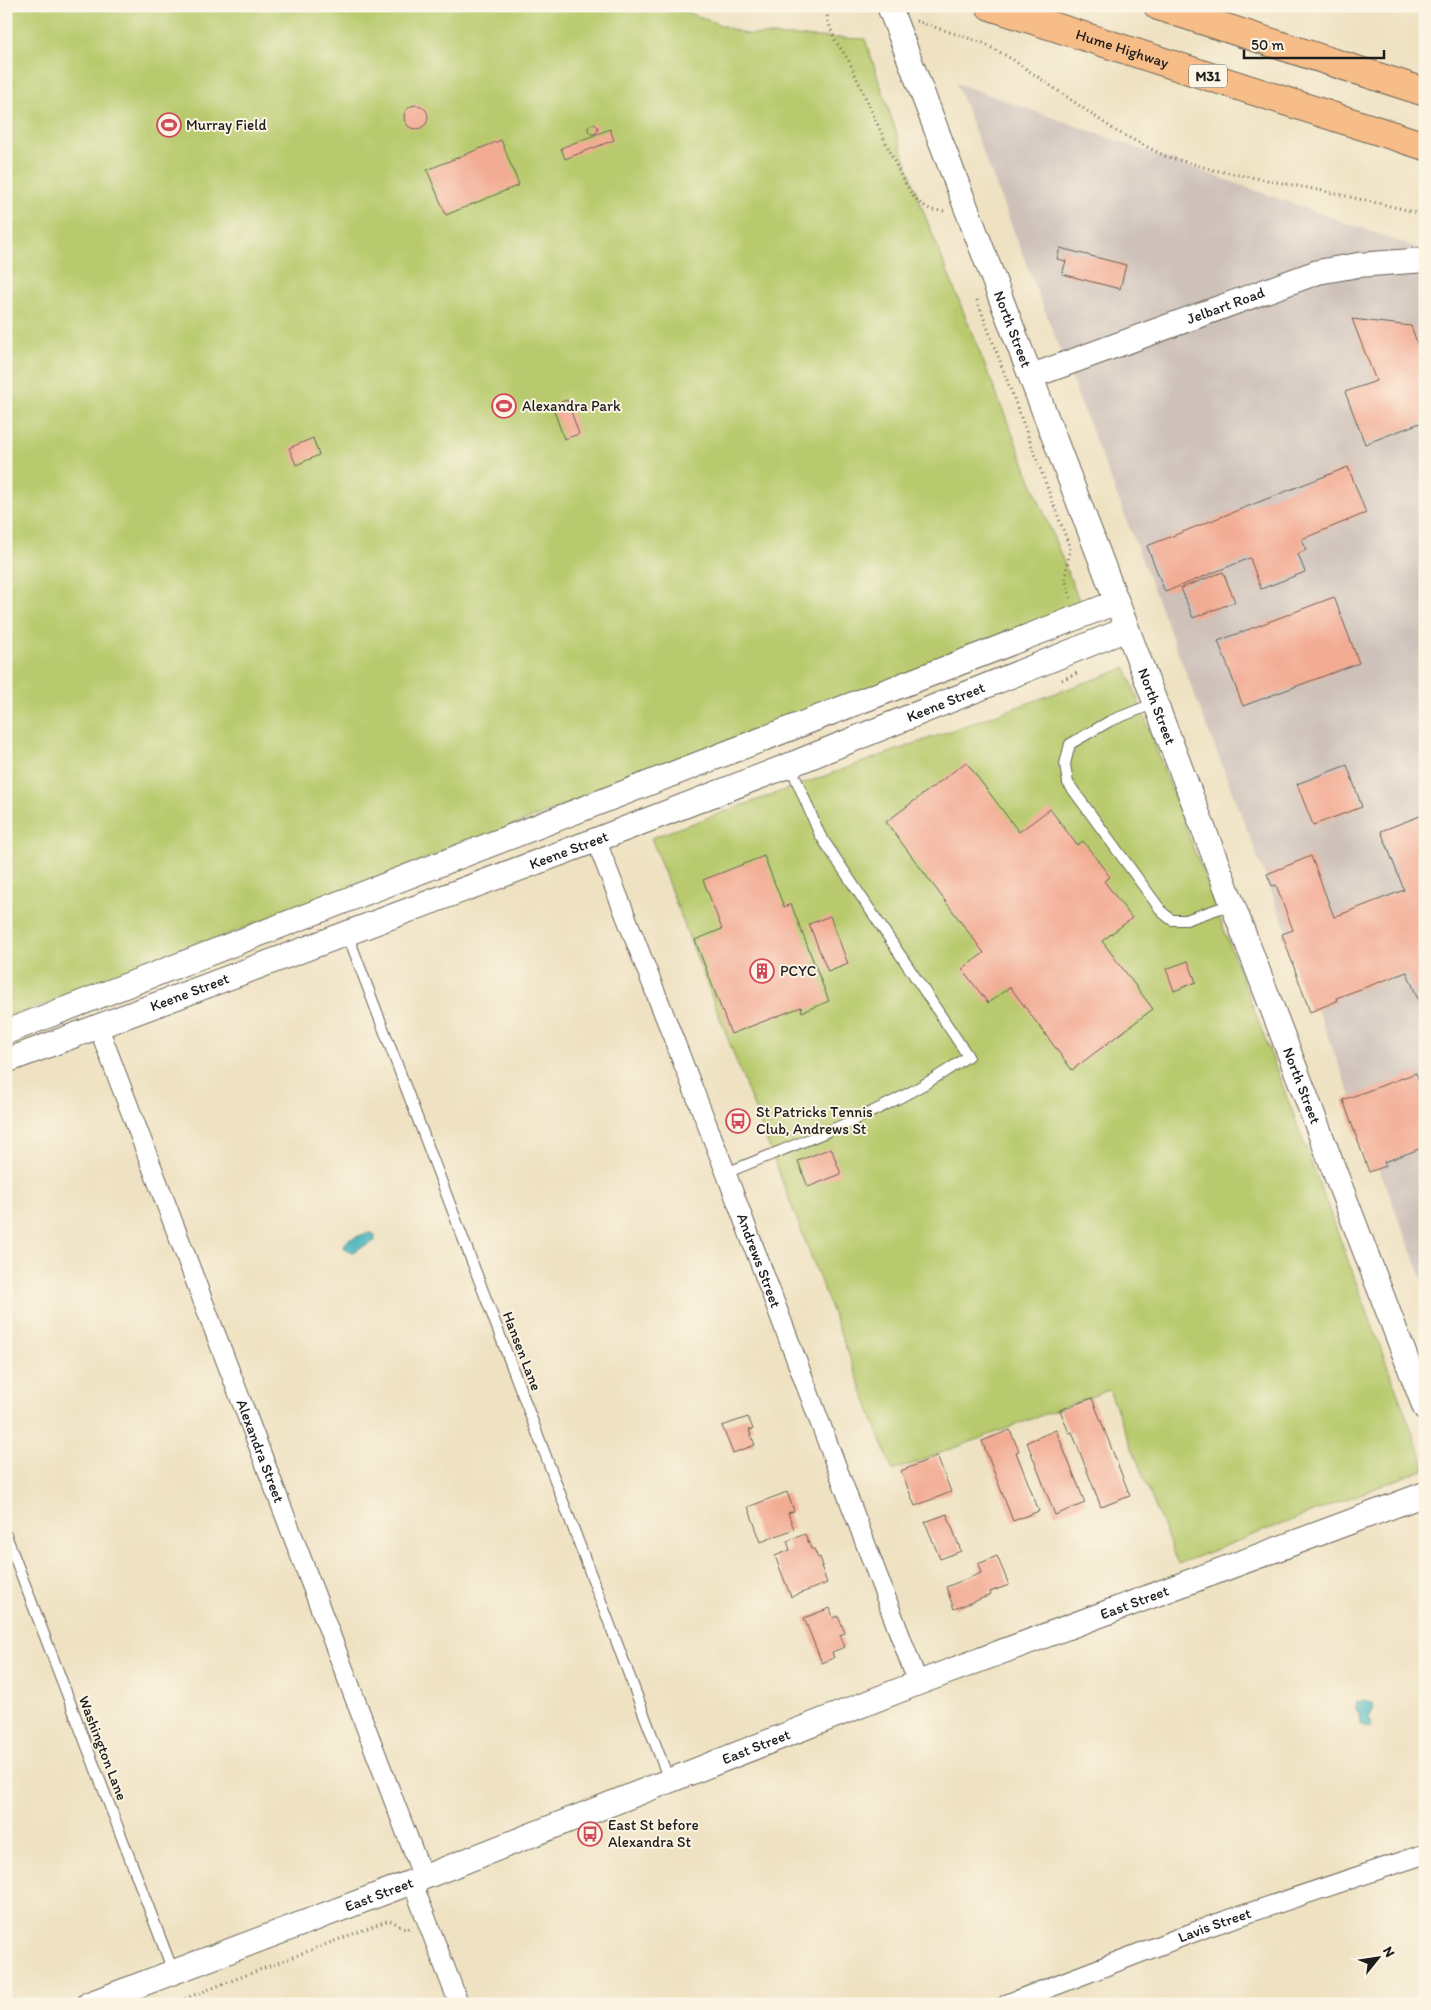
<svg xmlns="http://www.w3.org/2000/svg" width="1431" height="2010" viewBox="0 0 1431 2010" font-family="Itim,sans-serif">
	<style>
		.industrial { fill: #cec1ba }
		.green { fill: #b8ca6d; stroke: #6a7344 }
		.water { fill: #42b2ba; stroke: #2f676b }
		.building { fill: #f3ac94 }
		.lines { fill: none; stroke-linecap: round; stroke-linejoin: round }
		.service-casing { stroke: #666156; stroke-width: 12 }
		.minor-casing { stroke: #666156; stroke-width: 21 }
		.tertiary-casing { stroke: #666156; stroke-width: 26 }
		.motorway-casing { stroke: #666156; stroke-width: 30 }
		.path { stroke: #666156; stroke-width: 3; stroke-dasharray: 1 4; stroke-linecap: butt }
		.service { stroke: #fff; stroke-width: 10 }
		.minor { stroke: #fff; stroke-width: 19 }
		.tertiary { stroke: #fff; stroke-width: 24 }
		.motorway { stroke: #f7bd88; stroke-width: 28 }
		.tertiary-bridge-casing { stroke: #666156; stroke-width: 26; stroke-linecap: butt }
		.tertiary-bridge { stroke: #fff; stroke-width: 24 }
		.labels { text-anchor: middle; stroke-width: 4; stroke-linejoin: round; paint-order: stroke }
		.shield { fill: #fcf5e5; stroke: #5f5d58; stroke-width: 1 }
		.shield-label { font-size: 14px; font-weight: bold; fill: #1c1c1c }
		.street-label { font-size: 15px; fill: #1c1c1c; stroke: #fcf5e5 }
		.poi-label { font-size: 15px; fill: #1c1c1c; stroke: #fcf5e5; text-anchor: start }
	</style>
	<rect width="100%" height="100%" fill="#fcf5e5"/>
	<filter id="ink" filterUnits="userSpaceOnUse"><feTurbulence type="fractalNoise" baseFrequency=".02" numOctaves="2"/><feDisplacementMap in="SourceGraphic" scale="10" xChannelSelector="R" yChannelSelector="G"/><feConvolveMatrix kernelMatrix="1 2 1 2 8 2 1 2 1" color-interpolation-filters="sRGB"/></filter>
	<filter id="wash" filterUnits="userSpaceOnUse"><feTurbulence type="fractalNoise" baseFrequency=".0096" numOctaves="4" result="noise"/><feDisplacementMap in="SourceGraphic" scale="20" xChannelSelector="R" yChannelSelector="G"/><feGaussianBlur stdDeviation="1.12" result="paint"/><feColorMatrix in="noise" values="0 0 0 0 0 0 0 0 0 0 0 0 0 0 0 0 0 1.4 0 .05"/><feComposite in="paint" operator="in"/></filter>
	<g filter="url(#wash)">
		<rect width="100%" height="100%" fill="#efe2c2"/>
		<polygon class="industrial" points="956,83 1425,251 1425,1286"/>
		<g class="green">
			<polygon points="6,6 670,6 745,34 865,39 920,203 1082,608 6,1019"/>
			<polygon points="1126,668 1425,1466 1425,1469 1178,1564 1109,1390 893,1471 651,838"/>
		</g>
		<g class="water">
			<polygon points="367,1233 372,1233 375,1235 375,1241 352,1252 345,1249 344,1246 348,1240"/>
			<polygon points="1364,1701 1373,1703 1374,1708 1369,1718 1372,1722 1371,1727 1366,1728 1360,1724 1359,1712 1357,1711 1355,1707 1357,1702 1361,1703"/>
		</g>
		<g id="blocks">
			<g class="building">
				<circle cx="416" cy="117" r="12"/>
				<circle cx="593" cy="129" r="5"/>
				<polygon points="610,129 614,140 565,159 561,148"/>
				<polygon points="501,140 519,185 446,215 427,170"/>
				<polygon points="1060,248 1126,265 1120,289 1062,274 1066,261 1057,259"/>
				<polygon points="1352,319 1411,326 1425,364 1425,421 1365,444 1345,392 1376,381"/>
				<polygon points="567,400 579,434 564,439 552,405"/>
				<polygon points="313,438 319,455 296,465 289,448"/>
				<polygon points="1348,467 1366,513 1302,539 1306,550 1298,554 1305,572 1261,589 1250,558 1165,592 1147,546"/>
				<polygon points="1223,572 1235,602 1193,618 1181,588"/>
				<polygon points="1334,597 1359,663 1243,706 1218,641"/>
				<polygon points="966,762 1019,832 1050,809 1077,845 1083,841 1110,877 1104,881 1132,918 1102,941 1153,1009 1072,1070 1010,987 988,1003 962,969 984,953 886,822"/>
				<polygon points="1347,765 1362,807 1313,825 1297,784"/>
				<polygon points="1425,814 1425,1017 1407,972 1336,998 1337,1001 1310,1012 1282,934 1293,930 1276,885 1272,886 1267,874 1311,856 1334,917 1404,890 1381,831"/>
				<polygon points="764,856 784,907 791,904 829,1001 802,1012 801,1007 731,1034 695,940 722,929 703,880"/>
				<polygon points="830,916 848,964 828,972 809,924"/>
				<polygon points="1188,961 1196,982 1174,991 1166,969"/>
				<polygon points="1416,1073 1425,1096 1425,1147 1384,1162 1386,1166 1369,1172 1343,1100"/>
				<polygon points="831,1148 841,1174 808,1187 798,1161"/>
				<polygon points="1092,1398 1130,1496 1101,1507 1072,1432 1069,1433 1060,1410"/>
				<polygon points="748,1417 753,1429 749,1430 755,1445 733,1453 722,1426"/>
				<polygon points="1010,1430 1019,1451 1016,1452 1039,1511 1013,1521 982,1441"/>
				<polygon points="1056,1430 1085,1503 1055,1515 1027,1442"/>
				<polygon points="937,1456 951,1492 915,1506 901,1471"/>
				<polygon points="787,1492 794,1511 788,1513 794,1529 761,1542 748,1507"/>
				<polygon points="947,1514 961,1551 940,1559 925,1522"/>
				<polygon points="805,1534 811,1549 814,1549 818,1558 820,1557 823,1566 821,1566 827,1583 791,1597 775,1556 790,1550 787,1541"/>
				<polygon points="997,1556 1009,1585 990,1592 991,1595 954,1609 946,1587 981,1573 978,1564"/>
				<polygon points="830,1608 833,1618 838,1616 845,1633 840,1635 845,1647 832,1652 834,1658 822,1663 804,1618"/>
			</g>
		</g>
	</g>
	<g filter="url(#ink)">
		<use href="#blocks" fill-opacity="0" stroke="#666156" stroke-width="1"/>
		<g class="lines">
			<g class="service-casing">
				<g id="service">
					<polyline points="1155,703 1110,721 1070,744 1065,764 1068,783 1163,913 1172,920 1186,920 1232,904"/>
					<polyline points="347,933 669,1780"/>
					<path d="M726,1173C808,1139 895,1109 968,1056L820,835L790,765"/>
					<polyline points="6,1535 173,1971"/>
				</g>
			</g>
			<g class="minor-casing">
				<g id="minor">
					<path id="s1" d="M596,840L726,1173L918,1683"/>
					<path id="s2" d="M98,1026L423,1877"/>
					<polyline points="412,1882 459,2004"/>
					<path id="s3" d="M1007,2004L1210,1926L1425,1854"/>
				</g>
			</g>
			<g class="tertiary-casing">
				<g id="tertiary">
					<path id="s4" d="M899,32L1425,1408"/>
					<path id="s5" d="M1032,376L1318,272L1358,265L1425,260"/>
					<polyline points="6,1032 1117,602"/>
					<path id="s6" d="M6,1061L596,840L790,765L1127,629"/>
					<path id="s7" d="M89,2004L412,1882L918,1683L1425,1494"/>
				</g>
			</g>
			<g class="motorway-casing">
				<g id="motorway">
					<path id="s8" d="M990,6L1425,146"/>
					<polyline points="1158,6 1425,92"/>
				</g>
			</g>
			<g class="path">
				<polyline points="826,6 828,21 835,40 849,61 901,176 912,195 920,203 931,210 945,211"/>
				<polyline points="844,6 869,10"/>
				<polyline points="916,21 983,43 1012,59 1116,131 1165,156 1214,170 1324,191 1403,209 1425,216"/>
				<polyline points="977,300 1070,548 1065,579 1071,598"/>
				<polyline points="1062,680 1079,672"/>
				<polyline points="171,2004 389,1920 407,1929 410,1928"/>
			</g>
			<use href="#service" class="service"/>
			<use href="#minor" class="minor"/>
			<use href="#tertiary" class="tertiary"/>
			<use href="#motorway" class="motorway"/>
			<g class="tertiary-bridge-casing">
				<polyline id="tertiary-bridge" points="889,6 899,32"/>
			</g>
			<use href="#tertiary-bridge" class="tertiary-bridge"/>
		</g>
	</g>
	<defs>
		<g id="stadium-ring" transform="scale(1.25)"><circle r="9.5" fill="#fcf5e5" stroke="#d1495b" stroke-width="1.5"/><path d="M0-5a6.5 5 0 1 0 0 10a6.5 5 0 1 0 0-10ZM-3.5-1.8h7v3.6h-7Z" fill="#d1495b"/></g>
		<g id="building-ring" transform="scale(1.25)"><circle r="9.5" fill="#fcf5e5" stroke="#d1495b" stroke-width="1.5"/><path d="M-4-6H4V6H1V3H-1V6H-4ZM-2.5-4.3h1.7v1.8h-1.7ZM.8-4.3h1.7v1.8H.8ZM-2.5-1h1.7V.8h-1.7ZM.8-1h1.7V.8H.8Z" fill="#d1495b"/></g>
		<g id="bus-ring" transform="scale(1.25)"><circle r="9.5" fill="#fcf5e5" stroke="#d1495b" stroke-width="1.5"/><path d="M-5-6H5V4H4V6H2V4H-2V6H-4V4H-5ZM-3.5-4V0h7V-4ZM-3.5 1.2v1.5H-2V1.2ZM2 1.2v1.5H3.5V1.2Z" fill="#d1495b"/></g>
	</defs>
	<g fill-rule="evenodd">
		<use href="#stadium-ring" x="169" y="125"/>
		<use href="#stadium-ring" x="504" y="406"/>
		<use href="#building-ring" x="762" y="971"/>
		<use href="#bus-ring" x="738" y="1121"/>
		<use href="#bus-ring" x="590" y="1834"/>
	</g>
	<g class="labels">
		<rect class="shield" x="1189" y="64.5" width="38" height="23" rx="4"/>
		<g class="shield-label">
			<text x="1208" y="81">M31</text>
		</g>
		<g class="street-label">
			<text dy="5" stroke="none"><textPath href="#s8" startOffset="139">Hume Highway</textPath></text>
			<text dy="5" stroke="none"><textPath href="#s5" startOffset="206">Jelbart Road</textPath></text>
			<text dy="5" stroke="none"><textPath href="#s4" startOffset="318">North Street</textPath></text>
			<text dy="5" stroke="none"><textPath href="#s6" startOffset="1006">Keene Street</textPath></text>
			<text dy="5" stroke="none"><textPath href="#s4" startOffset="722">North Street</textPath></text>
			<text dy="5" stroke="none"><textPath href="#s6" startOffset="601">Keene Street</textPath></text>
			<text dy="5" stroke="none"><textPath href="#s6" startOffset="196">Keene Street</textPath></text>
			<text dy="5" stroke="none"><textPath href="#s4" startOffset="1128">North Street</textPath></text>
			<text dy="5" stroke="none"><textPath href="#s1" startOffset="451">Andrews Street</textPath></text>
			<text transform="translate(522 1351) rotate(69)" y="5">Hansen Lane</text>
			<text dy="5" stroke="none"><textPath href="#s2" startOffset="455">Alexandra Street</textPath></text>
			<text dy="5" stroke="none"><textPath href="#s7" startOffset="1120">East Street</textPath></text>
			<text dy="5" stroke="none"><textPath href="#s7" startOffset="715">East Street</textPath></text>
			<text transform="translate(103 1748) rotate(69)" y="5">Washington Lane</text>
			<text dy="5" stroke="none"><textPath href="#s7" startOffset="310">East Street</textPath></text>
			<text dy="5" stroke="none"><textPath href="#s3" startOffset="222">Lavis Street</textPath></text>
		</g>
		<g class="poi-label">
			<text x="186" y="130">Murray Field</text>
			<text x="522" y="411">Alexandra Park</text>
			<text x="780" y="976">PCYC</text>
			<text x="756" y="1117">St Patricks Tennis<tspan x="756" dy="17">Club, Andrews St</tspan></text>
			<text x="608" y="1830">East St before<tspan x="608" dy="17">Alexandra St</tspan></text>
		</g>
	</g>
	<rect width="1431" height="2010" fill="none" stroke="#fcf5e5" stroke-width="25"/>
	<g transform="translate(1378 1958) rotate(60)" stroke="#fcf5e5" stroke-width="4" paint-order="stroke">
	<path d="M0-4L9 19L0 12L-9 19Z" fill="#1c1c1c"/>
	<text y="-8" font-size="14" font-weight="bold" text-anchor="middle" fill="#1c1c1c">N</text>
	</g>
	<path d="M1244 50v8h140v-8" fill="none" stroke="#1c1c1c" stroke-width="2.5"/>
	<text x="1251" y="50" font-size="15" fill="#1c1c1c" stroke="#fcf5e5" stroke-width="4" paint-order="stroke">50 m</text>
</svg>
